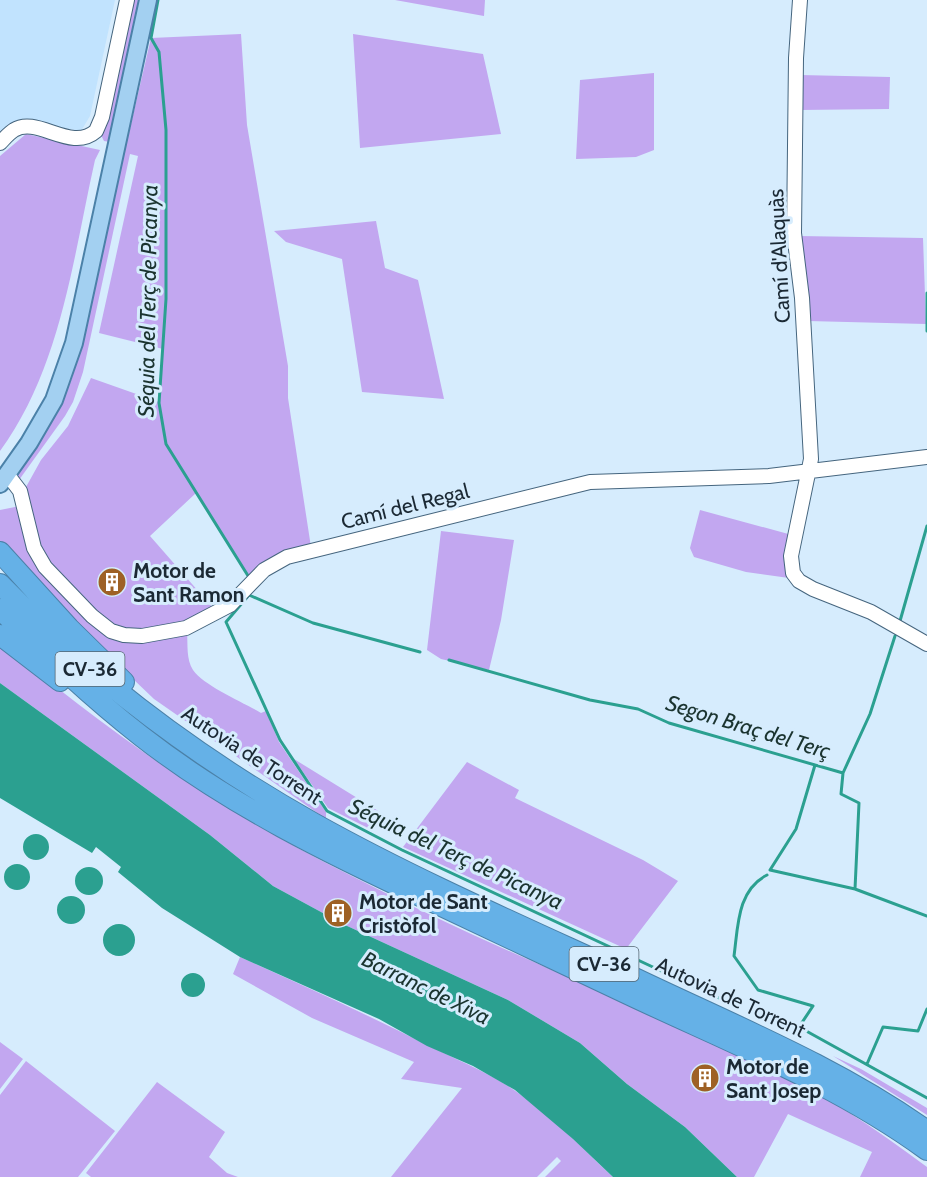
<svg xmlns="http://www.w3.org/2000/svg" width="927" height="1177" viewBox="0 0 927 1177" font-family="Cabin,sans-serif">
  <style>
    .built { fill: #c1e3fe }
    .green { fill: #c2a7f0 }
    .water { fill: #2ba090 }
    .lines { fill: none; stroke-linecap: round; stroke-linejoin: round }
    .stream { stroke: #2ba090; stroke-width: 3 }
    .minor-casing { stroke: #45657e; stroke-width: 16 }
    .major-casing { stroke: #4b81a8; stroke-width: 20 }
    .highway-casing { stroke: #4b81a8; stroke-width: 22 }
    .minor { stroke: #fff; stroke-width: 14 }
    .major { stroke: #a3d0f1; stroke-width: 16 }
    .highway { stroke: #65b1e7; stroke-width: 20 }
    .labels { text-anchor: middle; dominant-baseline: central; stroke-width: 6; stroke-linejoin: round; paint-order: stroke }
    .shield { fill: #d6ecfd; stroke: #536470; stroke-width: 1.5 }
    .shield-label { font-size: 20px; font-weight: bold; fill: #1b2934 }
    .street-label { font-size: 21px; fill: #1b2934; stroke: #d6ecfd }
    .poi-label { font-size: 21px; font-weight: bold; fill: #1b2934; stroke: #d6ecfd; text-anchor: start }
    .water-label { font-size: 22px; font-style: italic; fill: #1b3430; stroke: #d6ecfd }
  </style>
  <rect width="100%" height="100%" fill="#d6ecfd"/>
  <path class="built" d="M 0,0 L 115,0 L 90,116 L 81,131 L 19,120 L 0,132 Z"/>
  <path class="green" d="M 133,0 L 139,0 L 137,16 L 110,142 L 104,141 L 101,135 L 109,116 Z
    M 395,0 L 485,0 L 484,16 Z
    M 241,34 L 247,125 L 288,366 L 288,398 L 311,547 L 250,580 L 196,493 L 150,536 L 213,608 L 181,625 L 147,631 L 117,630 L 72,592 L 38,548 L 26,487 L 41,460 L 68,426 L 91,378 L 159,402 L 163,349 L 99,333 L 138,156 L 130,154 L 83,372 L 73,402 L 65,416 L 19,480 L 14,476 L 58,412 L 72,378 L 151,38 Z
    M 353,34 L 483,54 L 501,134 L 360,148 Z
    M 654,73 L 654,150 L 636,157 L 576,159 L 580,80 Z
    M 800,75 L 890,77 L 889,109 L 800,110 Z
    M 26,134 L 100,150 L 95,160 C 73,258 61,368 0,451 L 0,156 Z
    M 376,221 L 385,268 L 418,280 L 444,399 L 362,392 L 342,259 L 286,242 L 274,231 Z
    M 799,236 L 923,238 L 926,324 L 808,321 Z
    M 20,506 L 29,552 L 108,635 L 187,632 C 188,645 186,659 193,670 C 204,686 243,702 261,713 L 266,711 L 279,742 L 326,812 L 326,819 L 154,699 L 43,593 L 0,546 L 0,510 Z
    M 700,510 L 792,535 L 789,578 L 746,572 L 694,557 L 690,548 Z
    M 441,531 L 514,540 L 501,620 L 489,670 L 441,659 L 427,650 Z
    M 0,642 C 67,697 138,751 212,798 C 283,843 359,880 435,917 C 571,982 717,1034 848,1112 C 875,1129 901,1148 927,1167 L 927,1177 L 860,1177 L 872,1152 L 788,1114 L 754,1177 L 737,1177 L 685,1127 L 627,1084 L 580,1043 L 508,1000 L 345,925 L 273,886 L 210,835 L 0,683 Z
    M 294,759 L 380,812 L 368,828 L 328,808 Z
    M 467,762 L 519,790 L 515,798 L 643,860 L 678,881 L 626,949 L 403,847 Z
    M 240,957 C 302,985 364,1013 425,1044 C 455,1059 486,1071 514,1090 C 550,1114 581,1147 613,1177 L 545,1177 L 561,1161 L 557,1157 L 537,1177 L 391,1177 L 462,1088 L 401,1079 L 414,1062 L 312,1018 L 233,974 Z
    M 0,1042 L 23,1059 L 0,1089 Z
    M 833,1056 L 861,1069 L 927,1108 L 927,1115 Z
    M 26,1061 L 115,1131 L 78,1177 L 0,1177 L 0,1095 Z
    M 157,1082 L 225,1132 L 209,1157 L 227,1173 L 238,1177 L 91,1177 L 86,1173 Z"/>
  <path class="water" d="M 0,683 L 210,835 L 273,886 L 345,925 L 508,1000 L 580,1043 L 627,1084 L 685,1127 L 737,1177 L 613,1177 L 573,1139 L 515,1090 L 473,1066 L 427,1046 L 379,1019 L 240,957 L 162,908 L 118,872 L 121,867 L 96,847 L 92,853 L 0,798 Z
    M23 847a13 13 0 1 1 26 0a13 13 0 1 1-26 0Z
    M4 877a13 13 0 1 1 26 0a13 13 0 1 1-26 0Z
    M75 881a14 14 0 1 1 28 0a14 14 0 1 1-28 0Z
    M57 910a14 14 0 1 1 28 0a14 14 0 1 1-28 0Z
    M103 940a16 16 0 1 1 32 0a16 16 0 1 1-32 0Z
    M181 985a12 12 0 1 1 24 0a12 12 0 1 1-24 0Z"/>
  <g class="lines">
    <path class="stream" d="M 158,0 L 151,38 L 159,52 L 166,130 L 166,299 L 159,403 L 166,444 L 250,579
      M 927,293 L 927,331
      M 900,621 L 927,526
      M 420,652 L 313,623 L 249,595 L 226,622 L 280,740 L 327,811 L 402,850 L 732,1004
      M 449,660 L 590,700 L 638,709 L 669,723 L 843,773 L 841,794 L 859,803 L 855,889 L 927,916
      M 843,773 L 870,714 L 895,636
      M 770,870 L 796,829 L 815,765
      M 770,870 L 855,889
      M 767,875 C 737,890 738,927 734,956 L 758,990 L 813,1006 L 799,1027 L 927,1098
      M 867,1064 L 883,1027 L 918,1031 L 927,1009"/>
    <g class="minor-casing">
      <path id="minor" d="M 800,0 L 796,58 L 794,233 L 802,298 L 811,459 L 791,556 L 793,573 L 799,581 L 813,589 L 871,612 L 927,644
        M 0,143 C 4,139 9,133 14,130 C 37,115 71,153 96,131 L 102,117 L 127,0
        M 7,474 L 20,491 L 34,548 L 45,567 L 92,616 L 111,631 L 124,635 L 142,636 L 186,628 L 230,605 L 264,570 L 287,557 L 590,482 L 769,476 L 927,457"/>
    </g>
    <g class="major-casing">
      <path id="major" d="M 0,484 L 29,443 L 54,400 L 74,343 L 148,0"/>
    </g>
    <g class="highway-casing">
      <path id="highway" d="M 0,552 L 69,628 L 124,682
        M 0,584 C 92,679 199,759 315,824 C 421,883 533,931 643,982 C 740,1028 840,1069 927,1131
        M 0,609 C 45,653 91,697 141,736 C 229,805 332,855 433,902 C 500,934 567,965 634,997 C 734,1044 838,1085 927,1150
        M 0,635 L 60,681"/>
    </g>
    <use href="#minor" class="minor"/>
    <use href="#major" class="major"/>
    <use href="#highway" class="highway"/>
  </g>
  <defs>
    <g id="building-disc" transform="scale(1.5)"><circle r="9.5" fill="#9e6125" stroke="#d6ecfd"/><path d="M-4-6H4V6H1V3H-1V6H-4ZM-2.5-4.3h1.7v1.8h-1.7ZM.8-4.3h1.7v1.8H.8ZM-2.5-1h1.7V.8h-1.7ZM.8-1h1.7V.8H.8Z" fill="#fff"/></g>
  </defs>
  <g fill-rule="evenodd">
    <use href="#building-disc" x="112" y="582"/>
    <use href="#building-disc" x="338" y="913"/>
    <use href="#building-disc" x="705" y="1078"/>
  </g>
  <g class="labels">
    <g class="shield">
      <rect x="55.5" y="652" width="69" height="34" rx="4.5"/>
      <rect x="569.5" y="947" width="69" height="34" rx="4.5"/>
    </g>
    <g class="shield-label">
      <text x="90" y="669">CV-36</text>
      <text x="604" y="964">CV-36</text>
    </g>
    <g class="street-label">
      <text transform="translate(779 256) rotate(-93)">Camí d'Alaquàs</text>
      <text transform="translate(405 506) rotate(-14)">Camí del Regal</text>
      <text transform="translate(252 755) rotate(33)">Autovia de Torrent</text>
      <text transform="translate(731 997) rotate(25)">Autovia de Torrent</text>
    </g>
    <g class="poi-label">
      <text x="133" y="570">Motor de<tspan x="133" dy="24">Sant Ramon</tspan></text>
      <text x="359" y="901">Motor de Sant<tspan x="359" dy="24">Cristòfol</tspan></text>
      <text x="726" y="1066">Motor de<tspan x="726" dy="24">Sant Josep</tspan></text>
    </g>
    <g class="water-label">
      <text transform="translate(148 301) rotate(-89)">Séquia del Terç de Picanya</text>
      <text transform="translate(748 727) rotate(17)">Segon Braç del Terç</text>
      <text transform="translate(456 854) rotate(25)">Séquia del Terç de Picanya</text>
      <text transform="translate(426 988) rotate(26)">Barranc de Xiva</text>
    </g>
  </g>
</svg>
